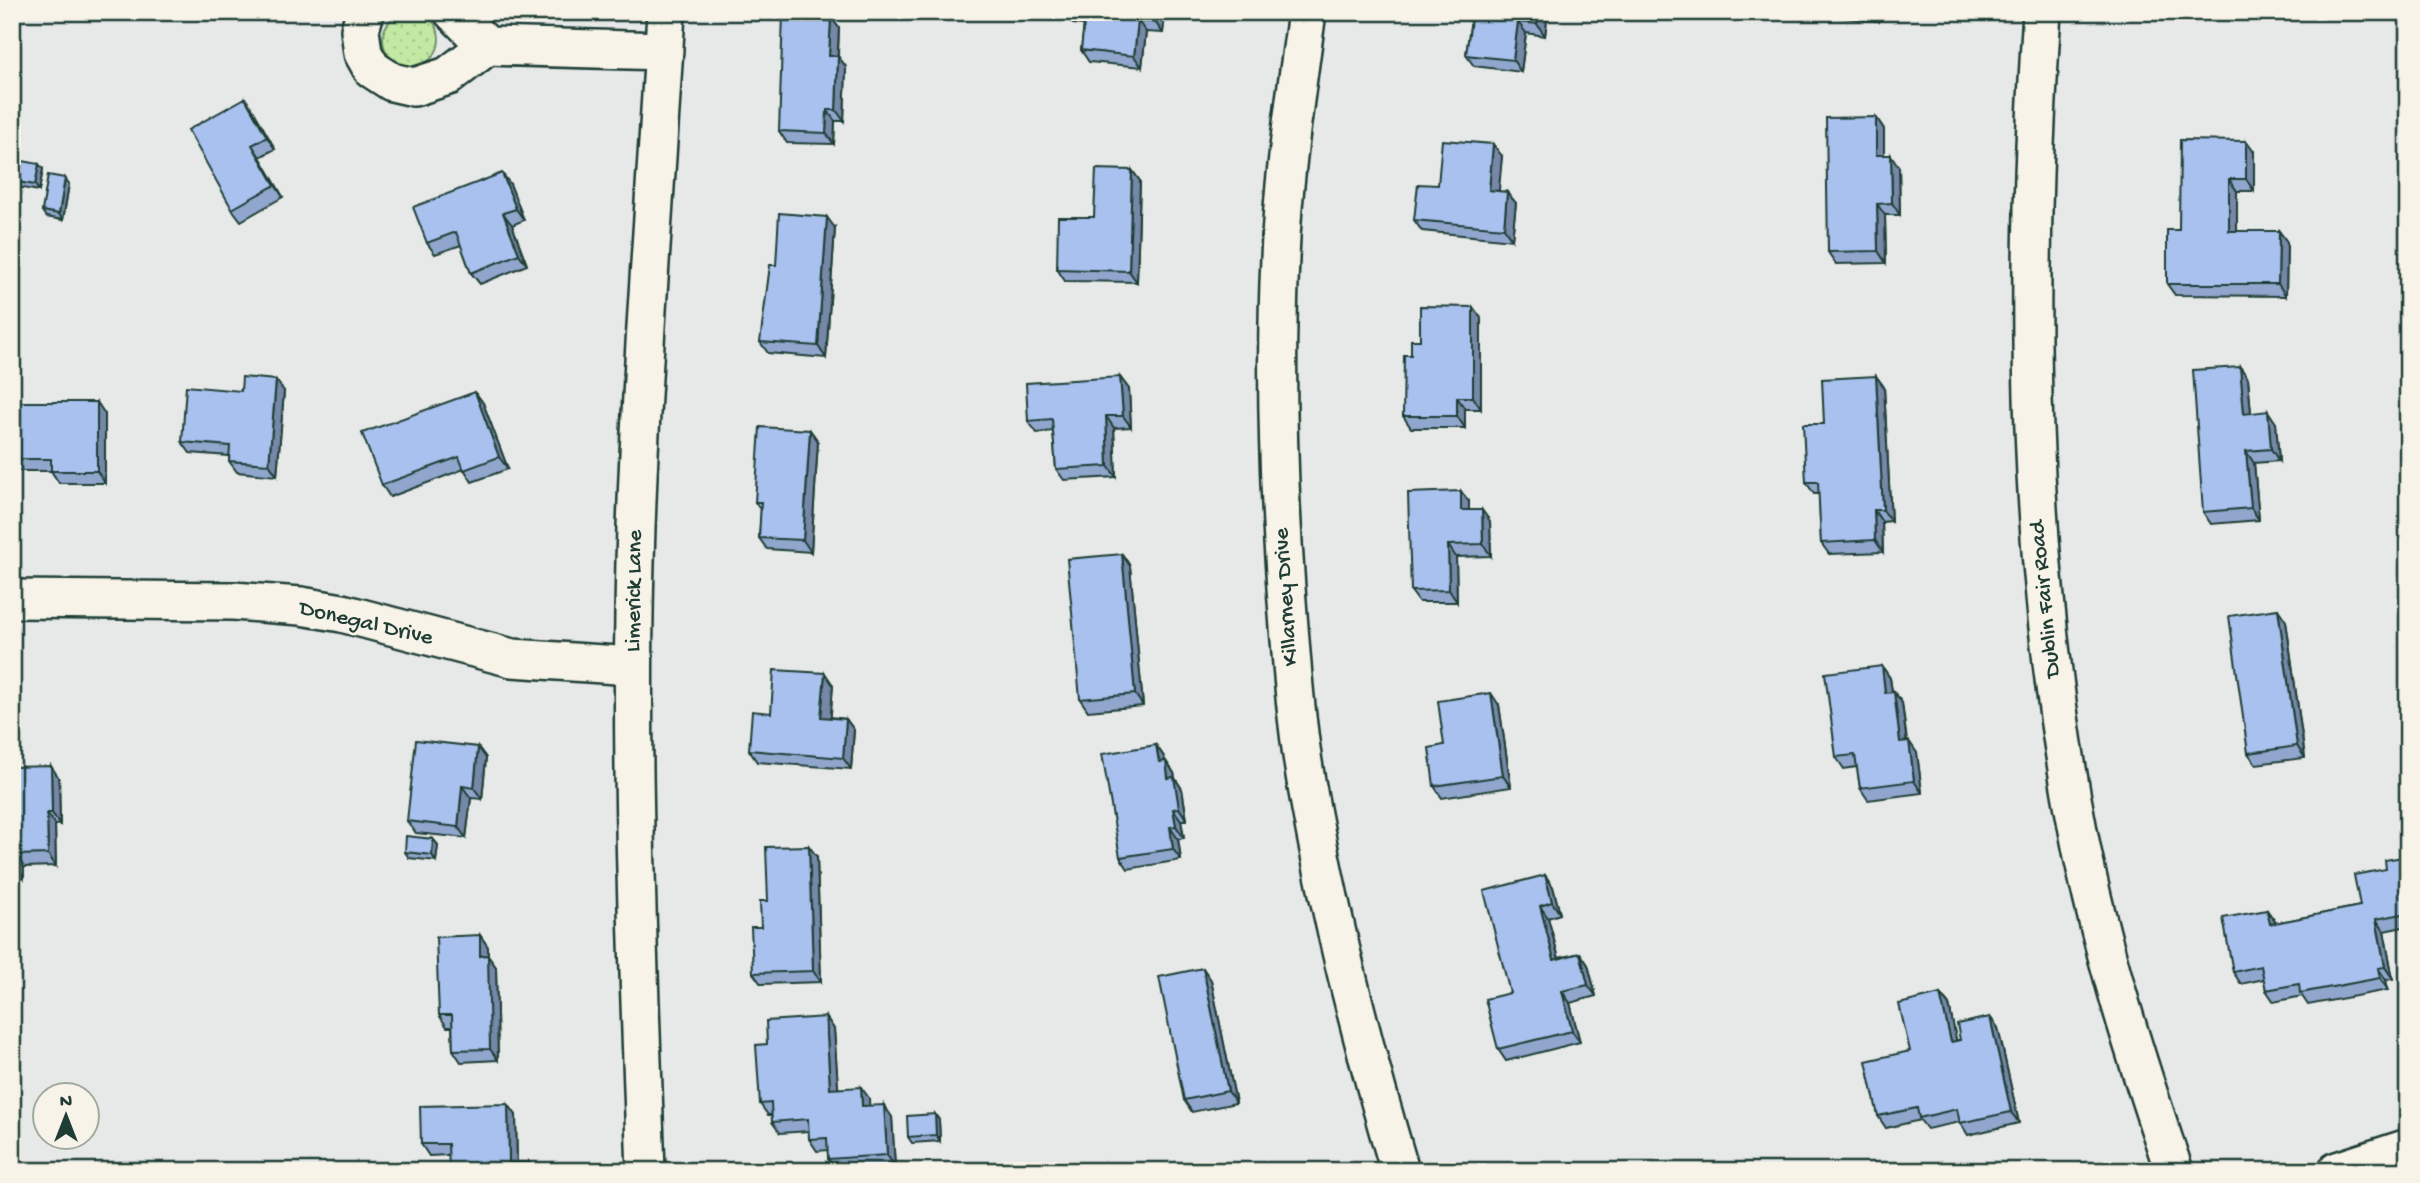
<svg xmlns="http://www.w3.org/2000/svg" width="2420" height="1183" viewBox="0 0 2420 1183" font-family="'Gochi Hand',sans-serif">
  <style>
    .grass { fill: url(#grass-dots); stroke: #70936c; stroke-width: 2 }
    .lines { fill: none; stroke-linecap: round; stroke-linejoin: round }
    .street-casing { stroke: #1f3d34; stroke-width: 42 }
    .street { stroke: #f7f3e8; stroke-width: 37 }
    .wall { fill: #90a6cd; stroke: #1f3d34; stroke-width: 2 }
    .shaded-wall { fill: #7687a7; stroke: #1f3d34; stroke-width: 2 }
    .building { fill: #a8c1ee; stroke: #1f3d34; stroke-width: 2 }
    .labels { text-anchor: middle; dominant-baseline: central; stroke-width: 5; stroke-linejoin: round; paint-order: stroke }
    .street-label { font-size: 23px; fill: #1f3d34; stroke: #f7f3e8 }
  </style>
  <defs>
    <pattern id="grass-dots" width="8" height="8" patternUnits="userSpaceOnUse" patternTransform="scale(1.75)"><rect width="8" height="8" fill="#c2e9a4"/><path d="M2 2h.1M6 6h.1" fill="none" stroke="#a6c98e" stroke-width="1.8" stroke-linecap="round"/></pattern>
  </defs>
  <rect width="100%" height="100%" fill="#e7e9e9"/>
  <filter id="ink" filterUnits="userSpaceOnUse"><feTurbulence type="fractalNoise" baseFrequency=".0143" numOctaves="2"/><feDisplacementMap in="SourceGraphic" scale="14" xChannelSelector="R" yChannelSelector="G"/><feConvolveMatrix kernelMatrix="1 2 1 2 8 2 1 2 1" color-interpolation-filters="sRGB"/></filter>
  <g filter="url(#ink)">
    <path class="grass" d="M383 39a28 28 0 1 1 56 0a28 28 0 1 1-56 0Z"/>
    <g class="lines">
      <g class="street-casing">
        <path id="street" d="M 365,12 L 360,30 L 363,53 L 372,69 L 392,82 L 414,87 L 448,76 L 487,46 L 664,51
          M 453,12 L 487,46
          M 1307,12 C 1296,94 1283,176 1280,258 C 1275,368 1278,478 1286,588 C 1291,652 1295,717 1306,781 C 1329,913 1362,1043 1400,1171
          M 2042,12 C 2024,288 2026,564 2079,836 C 2101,950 2137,1061 2174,1171
          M 12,599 L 233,601 L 301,606 L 342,613 L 512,658 L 633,666
          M 646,1171 C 638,948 628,724 637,501 C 643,338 657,175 666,12
          M 2337,1171 L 2408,1148"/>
      </g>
      <use href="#street" class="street"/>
    </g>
    <path class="wall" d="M 1165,12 L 1163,33 L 1146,32 L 1142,67 L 1089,62 L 1081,50 L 1084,25 L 1073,24 L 1065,13 Z
      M 1472,12 L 1548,12 L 1545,36 L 1526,33 L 1521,72 L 1474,66 L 1466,55 Z
      M 1818,12 L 1879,12 L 1879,21 L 1820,16 Z
      M 831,17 L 839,28 L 838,56 L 846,67 L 844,121 L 835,121 L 834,144 L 787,143 L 779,131 Z
      M 245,98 L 253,110 L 275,149 L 260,157 L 283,197 L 241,221 L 232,209 Z
      M 1876,117 L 1884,129 L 1884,155 L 1899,167 L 1900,215 L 1885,215 L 1886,263 L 1836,264 L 1828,252 Z
      M 2254,152 L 2254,191 L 2237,191 L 2237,231 L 2279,231 L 2287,242 L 2286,296 L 2175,295 L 2167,284 L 2179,230 Z
      M 1502,156 L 1498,191 L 1516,203 L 1512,240 L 1422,231 L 1414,220 L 1438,185 Z
      M 43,169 L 39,191 L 12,186 L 12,181 Z
      M 1132,170 L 1140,181 L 1137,282 L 1065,281 L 1057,269 L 1094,217 Z
      M 65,178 L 69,184 L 63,220 L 46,217 L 42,211 Z
      M 510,184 L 524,220 L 512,225 L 527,265 L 480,284 L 471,273 L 461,245 L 435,254 L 427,243 Z
      M 835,228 L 826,358 L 768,353 L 760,342 Z
      M 1481,318 L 1481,409 L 1465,409 L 1465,428 L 1411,428 L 1403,416 L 1411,355 Z
      M 2240,367 L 2248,378 L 2251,413 L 2276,423 L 2279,461 L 2254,463 L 2259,520 L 2211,524 L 2203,512 Z
      M 1876,376 L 1884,387 L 1891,521 L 1882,522 L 1883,552 L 1829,554 L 1821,543 L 1819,494 L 1814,494 L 1806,482 L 1824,424 Z
      M 1120,377 L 1129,389 L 1131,427 L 1114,428 L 1116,477 L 1064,480 L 1056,469 L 1053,431 L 1037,433 L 1028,421 Z
      M 241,391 L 284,391 L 277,476 L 237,472 L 229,461 L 229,456 L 190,453 L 182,442 Z
      M 475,392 L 483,403 L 508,469 L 472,482 L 464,469 L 390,497 L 382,485 Z
      M 12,402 L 105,414 L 105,483 L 59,483 L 51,471 L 12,471 Z
      M 810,430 L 818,441 L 811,552 L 767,549 L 759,538 L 761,511 L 755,502 Z
      M 1469,502 L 1469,510 L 1490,521 L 1491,556 L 1456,557 L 1457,602 L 1419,602 L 1411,591 Z
      M 1122,554 L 1130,566 L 1143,706 L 1088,711 L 1080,699 Z
      M 2286,621 L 2305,758 L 2256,764 L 2248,753 Z
      M 1882,666 L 1890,678 L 1892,692 L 1894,692 L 1902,703 L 1907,741 L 1917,753 L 1922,793 L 1868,800 L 1860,788 L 1857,767 L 1844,769 L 1836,757 Z
      M 833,685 L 830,717 L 846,719 L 854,730 L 851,769 L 757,762 L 749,750 L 771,713 Z
      M 1499,705 L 1511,787 L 1442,798 L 1434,786 Z
      M 1156,745 L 1164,757 L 1165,761 L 1174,773 L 1175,778 L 1182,789 L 1187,820 L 1181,820 L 1184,838 L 1178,839 L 1181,860 L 1128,869 L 1120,857 Z
      M 478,747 L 486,758 L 482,799 L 471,798 L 466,838 L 416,833 L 407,821 Z
      M 12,767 L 59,778 L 60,824 L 55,825 L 56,866 L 24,867 L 24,878 L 12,878 Z
      M 433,839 L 438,845 L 436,861 L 409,858 L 405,852 Z
      M 2408,856 L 2408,926 L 2384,931 L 2393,979 L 2386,980 L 2388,990 L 2308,1005 L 2302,996 L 2274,1002 L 2266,990 L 2264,979 L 2241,984 L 2233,972 L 2267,910 L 2275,923 L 2360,906 L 2386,869 Z
      M 817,857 L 821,982 L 761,984 L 753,973 L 768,901 Z
      M 1545,875 L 1553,887 L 1560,914 L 1548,918 L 1559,958 L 1580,953 L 1588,965 L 1596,996 L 1570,1003 L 1580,1042 L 1506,1061 L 1498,1049 L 1510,993 Z
      M 480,935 L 488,947 L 488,956 L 496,967 L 498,1060 L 461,1062 L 453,1050 L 452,1027 L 447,1027 L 439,1015 Z
      M 1211,980 L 1236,1103 L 1192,1112 L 1184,1100 Z
      M 1940,994 L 1949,1005 L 1956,1040 L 1960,1040 L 1990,1017 L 1998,1028 L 2019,1123 L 1968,1135 L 1960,1122 L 1927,1129 L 1920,1120 L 1886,1128 L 1878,1116 L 1910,1051 Z
      M 826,1017 L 834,1029 L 838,1088 L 869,1098 L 869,1106 L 892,1117 L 895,1167 L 836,1170 L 828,1159 L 828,1150 L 817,1151 L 809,1139 L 809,1131 L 780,1133 L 772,1122 L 772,1115 L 768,1115 L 760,1104 L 767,1044 Z
      M 508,1104 L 516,1115 L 517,1163 L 449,1155 L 429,1156 L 421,1144 Z
      M 935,1114 L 939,1120 L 940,1141 L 912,1143 L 908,1137 Z"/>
    <path class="shaded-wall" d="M 1156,12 L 1165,12 L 1163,33 L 1155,22 Z
      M 1538,12 L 1548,12 L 1545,36 L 1537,24 Z
      M 1872,12 L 1879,12 L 1879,21 Z
      M 831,17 L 839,28 L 837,67 L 829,56 Z
      M 1138,21 L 1146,32 L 1142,67 L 1134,56 Z
      M 1518,22 L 1526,33 L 1521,72 L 1513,60 Z
      M 838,56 L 846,67 L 844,121 L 836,110 Z
      M 245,98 L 253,110 L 275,149 L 267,137 Z
      M 827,110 L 835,121 L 834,144 L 826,133 Z
      M 1876,117 L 1884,129 L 1884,167 L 1876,155 Z
      M 2246,141 L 2254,152 L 2254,191 L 2246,179 Z
      M 1493,144 L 1502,156 L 1498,201 L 1489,190 Z
      M 252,145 L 260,157 L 283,197 L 275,185 Z
      M 1891,155 L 1899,167 L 1900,215 L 1892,203 Z
      M 39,164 L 43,169 L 39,191 L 35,185 Z
      M 1132,170 L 1140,181 L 1137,282 L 1129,271 Z
      M 502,173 L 510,184 L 524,220 L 516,209 Z
      M 65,178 L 69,184 L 63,220 L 59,214 Z
      M 2229,179 L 2237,191 L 2237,242 L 2229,231 Z
      M 1507,192 L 1516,203 L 1512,240 L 1504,228 Z
      M 1877,204 L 1885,215 L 1886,263 L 1878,251 Z
      M 503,213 L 512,225 L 527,265 L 519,254 Z
      M 827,217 L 835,228 L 826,358 L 818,346 Z
      M 2279,231 L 2287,242 L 2286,296 L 2278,284 Z
      M 1473,307 L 1481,318 L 1481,409 L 1473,397 Z
      M 2240,367 L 2248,378 L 2252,425 L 2244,414 Z
      M 1876,376 L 1884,387 L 1891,521 L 1883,510 Z
      M 1120,377 L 1129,389 L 1131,427 L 1123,416 Z
      M 276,380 L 284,391 L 277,476 L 269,464 Z
      M 475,392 L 483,403 L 508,469 L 499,457 Z
      M 1457,397 L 1465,409 L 1465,428 L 1457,416 Z
      M 97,402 L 105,414 L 105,483 L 97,471 Z
      M 2268,411 L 2276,423 L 2279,461 L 2271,449 Z
      M 1106,416 L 1114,428 L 1116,477 L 1108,466 Z
      M 810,430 L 818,441 L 811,552 L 803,540 Z
      M 2246,451 L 2254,463 L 2259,520 L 2251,508 Z
      M 1461,491 L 1469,502 L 1469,522 L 1461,510 Z
      M 1482,510 L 1490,521 L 1491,556 L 1483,544 Z
      M 1874,510 L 1882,522 L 1883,552 L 1875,540 Z
      M 1448,545 L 1456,557 L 1457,602 L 1449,590 Z
      M 1122,554 L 1130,566 L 1143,706 L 1135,694 Z
      M 2278,609 L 2286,621 L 2305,758 L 2297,746 Z
      M 1882,666 L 1890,678 L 1894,704 L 1885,693 Z
      M 825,673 L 833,685 L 830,728 L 821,717 Z
      M 1894,692 L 1902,703 L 1908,754 L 1900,742 Z
      M 1491,693 L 1499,705 L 1511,787 L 1503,776 Z
      M 846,719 L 854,730 L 851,769 L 843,758 Z
      M 1909,741 L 1917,753 L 1922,793 L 1914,781 Z
      M 1156,745 L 1164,757 L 1167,774 L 1159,762 Z
      M 478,747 L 486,758 L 482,799 L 474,788 Z
      M 1166,761 L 1174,773 L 1175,778 L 1182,789 L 1187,820 L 1179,808 L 1168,778 Z
      M 51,766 L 59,778 L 60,824 L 52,813 Z
      M 462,786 L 471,798 L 466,838 L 458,827 Z
      M 1173,809 L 1181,820 L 1184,838 L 1176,826 Z
      M 47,813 L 55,825 L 56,866 L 48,854 Z
      M 1170,827 L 1178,839 L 1181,860 L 1173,849 Z
      M 433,839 L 438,845 L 436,861 L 432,855 Z
      M 809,846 L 817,857 L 821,982 L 813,971 Z
      M 16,855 L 24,867 L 24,878 L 16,866 Z
      M 1545,875 L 1553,887 L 1560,914 L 1552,902 Z
      M 1540,906 L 1548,918 L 1562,971 L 1554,960 Z
      M 2267,910 L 2275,921 L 2278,935 L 2270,924 Z
      M 2376,919 L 2384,931 L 2393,979 L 2385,967 Z
      M 480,935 L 488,947 L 488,956 L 496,967 L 498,1060 L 490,1049 L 480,956 Z
      M 1580,953 L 1588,965 L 1596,996 L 1588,985 Z
      M 1203,968 L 1211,980 L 1236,1103 L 1228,1091 Z
      M 2378,968 L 2386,980 L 2388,990 L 2380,978 Z
      M 1562,991 L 1570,1003 L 1580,1042 L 1572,1031 Z
      M 1940,994 L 1949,1005 L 1959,1053 L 1951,1042 Z
      M 826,1017 L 834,1029 L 839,1100 L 830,1089 Z
      M 1990,1017 L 1998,1028 L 2019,1123 L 2011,1112 Z
      M 861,1087 L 869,1098 L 870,1118 L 862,1106 Z
      M 508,1104 L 516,1115 L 517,1171 L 509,1163 Z
      M 884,1105 L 892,1117 L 895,1167 L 887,1155 Z
      M 935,1114 L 939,1120 L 940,1141 L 936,1135 Z
      M 529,1162 L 535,1171 L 529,1171 Z"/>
    <path class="building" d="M 1156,12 L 1155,22 L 1138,21 L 1134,56 L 1081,50 L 1085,14 L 1065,13 Z
      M 1472,12 L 1538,12 L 1537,24 L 1518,22 L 1513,60 L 1466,55 Z
      M 783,14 L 831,17 L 829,56 L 838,56 L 836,110 L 827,110 L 826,133 L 779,131 Z
      M 245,98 L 267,137 L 252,145 L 275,185 L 232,209 L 188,130 Z
      M 1876,117 L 1876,155 L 1891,155 L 1892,203 L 1877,204 L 1878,251 L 1828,252 L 1826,118 Z
      M 1442,140 L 1493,144 L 1489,190 L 1507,192 L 1504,228 L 1414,220 L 1418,184 L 1438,185 Z
      M 2180,140 L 2246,141 L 2246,179 L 2229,179 L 2229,231 L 2279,231 L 2278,284 L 2167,284 L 2167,230 L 2179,230 Z
      M 12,159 L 39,164 L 35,185 L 12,181 Z
      M 1096,169 L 1132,170 L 1129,271 L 1057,269 L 1058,217 L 1094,217 Z
      M 502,173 L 516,209 L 503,213 L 519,254 L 471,273 L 456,232 L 427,243 L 413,207 Z
      M 48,175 L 65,178 L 59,214 L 42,211 Z
      M 779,213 L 827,217 L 818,346 L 760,342 L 770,265 L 776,265 Z
      M 1420,306 L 1473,307 L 1473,397 L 1457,397 L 1457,416 L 1403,416 L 1404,355 L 1411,355 L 1411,340 L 1420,340 Z
      M 2240,367 L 2244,414 L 2268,411 L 2271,449 L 2246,451 L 2251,508 L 2203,512 L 2193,370 Z
      M 1876,376 L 1883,510 L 1874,510 L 1875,540 L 1821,543 L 1818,482 L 1806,482 L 1803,424 L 1824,424 L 1822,379 Z
      M 242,377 L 276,380 L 269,464 L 229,461 L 230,446 L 182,442 L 186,386 L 241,391 Z
      M 1120,377 L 1123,416 L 1106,416 L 1108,466 L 1056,469 L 1052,419 L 1028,421 L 1026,383 Z
      M 475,392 L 499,457 L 464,470 L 459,457 L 382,485 L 362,433 Z
      M 12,402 L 97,402 L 97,471 L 51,471 L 51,459 L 12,459 Z
      M 760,427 L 810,430 L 803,540 L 759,538 L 761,502 L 755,502 Z
      M 1461,491 L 1461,510 L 1482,510 L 1483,544 L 1448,545 L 1449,590 L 1411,591 L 1408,493 Z
      M 1122,554 L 1135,694 L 1080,699 L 1067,559 Z
      M 2278,609 L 2297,746 L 2248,753 L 2229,616 Z
      M 1882,666 L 1885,693 L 1894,692 L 1900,742 L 1909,741 L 1914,781 L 1860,788 L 1855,755 L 1836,757 L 1825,673 Z
      M 774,670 L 825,673 L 821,717 L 846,719 L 843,758 L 749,750 L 752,711 L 771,713 Z
      M 1491,693 L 1503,776 L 1434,786 L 1429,748 L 1444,745 L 1438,701 Z
      M 416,740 L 478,747 L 474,788 L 462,786 L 458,827 L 407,821 Z
      M 1156,745 L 1159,762 L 1166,761 L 1168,778 L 1174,777 L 1179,808 L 1173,809 L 1176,826 L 1170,827 L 1173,849 L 1120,857 L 1102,754 Z
      M 51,766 L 52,813 L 47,813 L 48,854 L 16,855 L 16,866 L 12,866 L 12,767 Z
      M 406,836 L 433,839 L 432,855 L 405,852 Z
      M 809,846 L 813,971 L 753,973 L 751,927 L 761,927 L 760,901 L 768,901 L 766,847 Z
      M 2408,856 L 2408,913 L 2376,919 L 2385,967 L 2378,968 L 2380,978 L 2300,993 L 2299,984 L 2266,990 L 2261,966 L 2233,972 L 2223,918 L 2267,910 L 2270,924 L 2360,906 L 2354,875 L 2386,869 L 2385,860 Z
      M 1545,875 L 1552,902 L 1540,906 L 1554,960 L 1580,953 L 1588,985 L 1562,991 L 1572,1031 L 1498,1049 L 1485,999 L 1510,993 L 1484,891 Z
      M 480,935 L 480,956 L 488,955 L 490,1049 L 453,1050 L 452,1015 L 439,1015 L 436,937 Z
      M 1203,968 L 1228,1091 L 1184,1100 L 1159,977 Z
      M 1940,994 L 1951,1042 L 1960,1040 L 1957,1024 L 1990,1017 L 2011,1112 L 1960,1123 L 1957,1109 L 1919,1118 L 1917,1108 L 1878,1116 L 1866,1061 L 1910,1051 L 1899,1004 Z
      M 826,1017 L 830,1089 L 861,1087 L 862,1106 L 884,1105 L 887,1155 L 828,1159 L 827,1138 L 809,1139 L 808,1119 L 772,1122 L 771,1103 L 760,1104 L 756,1045 L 767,1044 L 766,1021 Z
      M 508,1104 L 509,1163 L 529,1162 L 529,1171 L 449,1171 L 448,1144 L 421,1144 L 420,1106 Z
      M 935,1114 L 936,1135 L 908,1137 L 907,1116 Z"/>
  </g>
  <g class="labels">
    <g class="street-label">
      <text transform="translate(635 591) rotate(-89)">Limerick Lane</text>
      <text transform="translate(1287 597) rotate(-94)">Killarney Drive</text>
      <text transform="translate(2046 599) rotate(-96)">Dublin Fair Road</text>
      <text transform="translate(366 624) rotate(13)">Donegal Drive</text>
    </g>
  </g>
  <rect width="2420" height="1183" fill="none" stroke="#f7f3e8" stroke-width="42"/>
  <rect x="21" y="21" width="2378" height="1141" fill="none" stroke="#1f3d34" stroke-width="2.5" filter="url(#ink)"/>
  <g transform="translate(66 1116)"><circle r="33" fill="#f7f3e8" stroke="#a1aaa0" stroke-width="2"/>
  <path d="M0-5L12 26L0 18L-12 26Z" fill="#1f3d34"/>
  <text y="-10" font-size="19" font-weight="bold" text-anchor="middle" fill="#1f3d34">N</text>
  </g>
</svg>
